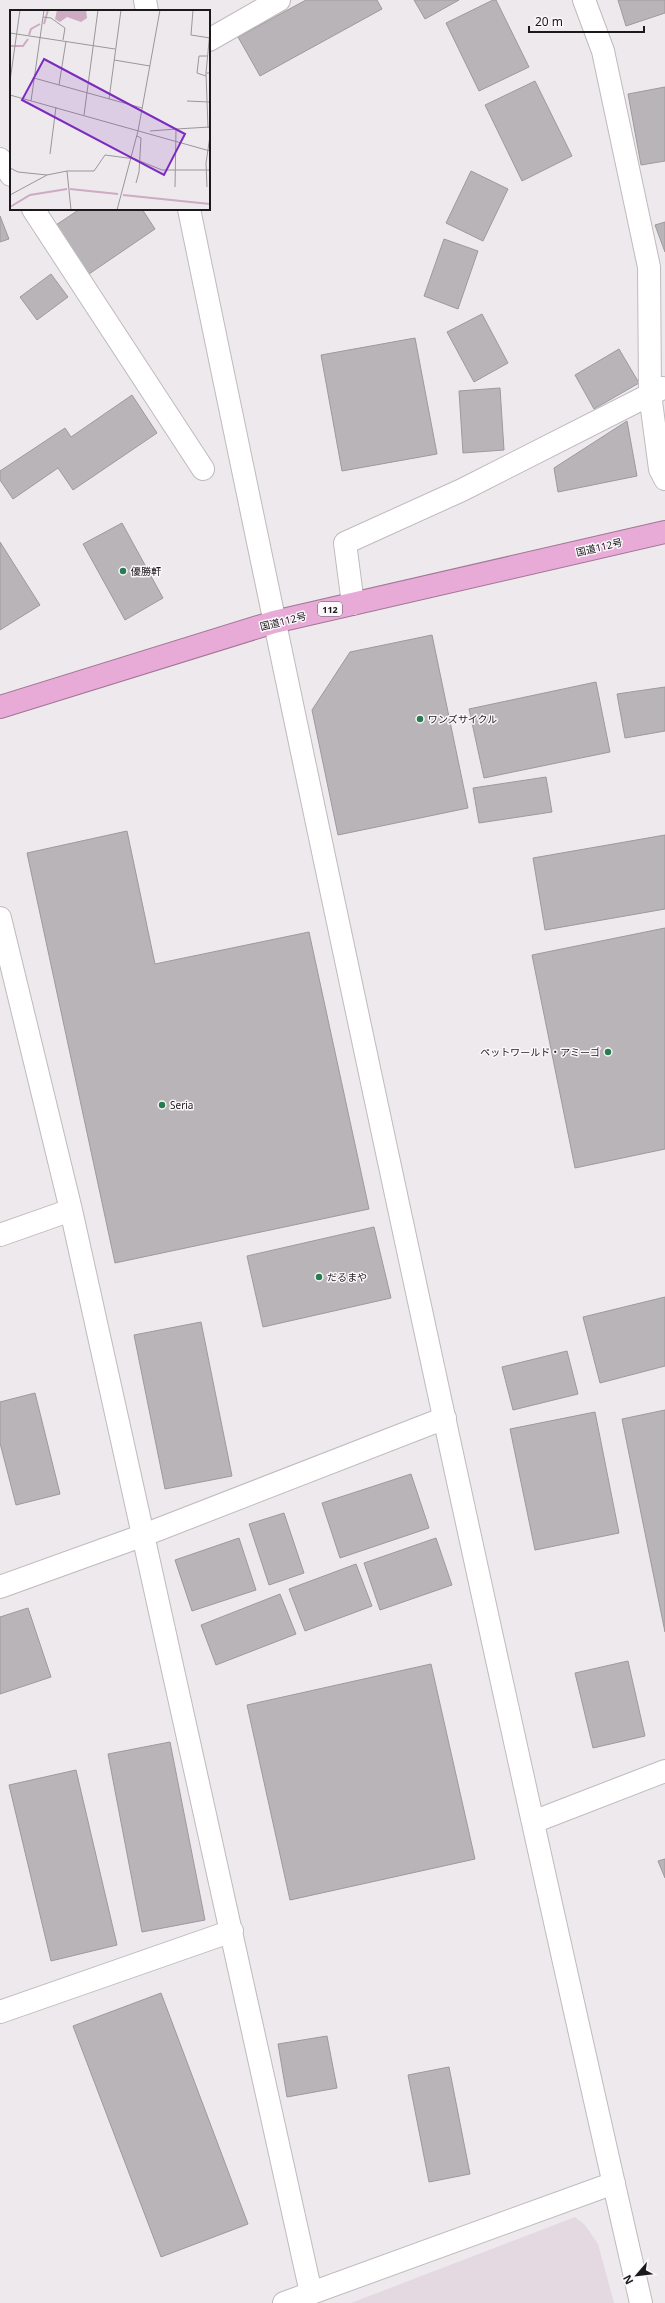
<svg xmlns="http://www.w3.org/2000/svg" width="665" height="2303" viewBox="0 0 665 2303" font-family="'Noto Sans','Noto Sans JP',sans-serif">
  <style>
    .built { fill: #e4d9e1 }
    .building { fill: #b9b4b8; stroke: #9e999d }
    .lines { fill: none; stroke-linecap: round; stroke-linejoin: round }
    .minor-casing { stroke: #bfbabd; stroke-width: 24 }
    .highway-casing { stroke: #a07795; stroke-width: 24 }
    .minor { stroke: #fff; stroke-width: 22 }
    .highway { stroke: #e8aad7; stroke-width: 22 }
    .poi-dot { fill: #277d50; stroke: #fbf7fa; stroke-width: 1.5 }
    .labels { text-anchor: middle; dominant-baseline: central; stroke-width: 3; stroke-linejoin: round; paint-order: stroke }
    .shield { fill: #fbf7fa; stroke: #5e5c5e; stroke-width: 1 }
    .shield-label { font-size: 9px; font-weight: bold; fill: #1b191b }
    .street-label { font-size: 10px; fill: #1b191b; stroke: #fbf7fa }
    .poi-label { font-size: 10px; fill: #1b191b; stroke: #fbf7fa; text-anchor: start }
    .inset-river { fill: none; stroke: #ccabc3; stroke-width: 2 }
    .inset-road { fill: none; stroke: #9a9699; stroke-width: 1 }
    .view { fill: #7b2cbf; fill-opacity: 0.15; stroke: #7b2cbf; stroke-width: 2 }
    .inset-edge { fill: none; stroke: #1b191b; stroke-width: 2 }
  </style>
  <rect width="100%" height="100%" fill="#eee9ed"/>
  <path class="built" d="M 575,2217 L 585,2225 L 598,2244 L 614,2303 L 351,2303 Z"/>
  <path class="building" d="M 306,0 L 377,0 L 382,9 L 260,76 L 238,37 Z
    M 414,0 L 459,0 L 425,19 Z
    M 493,0 L 496,0 L 529,67 L 479,91 L 446,23 Z
    M 618,0 L 665,0 L 665,13 L 626,26 Z
    M 535,81 L 572,156 L 522,181 L 485,105 Z
    M 665,87 L 665,161 L 641,165 L 628,94 Z
    M 471,171 L 508,189 L 483,241 L 446,223 Z
    M 80,209 L 142,209 L 155,229 L 89,274 L 56,225 Z
    M 0,216 L 9,239 L 0,242 Z
    M 665,222 L 665,252 L 655,225 Z
    M 444,239 L 478,251 L 458,309 L 424,296 Z
    M 51,274 L 68,297 L 37,320 L 20,297 Z
    M 482,314 L 508,363 L 474,382 L 447,332 Z
    M 415,338 L 437,454 L 342,471 L 321,355 Z
    M 619,349 L 639,383 L 594,409 L 575,375 Z
    M 500,388 L 504,450 L 463,453 L 459,391 Z
    M 132,395 L 157,433 L 73,490 L 58,468 L 13,499 L 0,480 L 0,471 L 65,428 L 71,437 Z
    M 627,421 L 637,476 L 558,492 L 554,468 Z
    M 122,523 L 163,598 L 125,620 L 83,544 Z
    M 0,542 L 40,605 L 0,630 Z
    M 432,635 L 468,808 L 338,835 L 312,710 L 350,652 Z
    M 596,682 L 610,752 L 484,778 L 469,709 Z
    M 665,687 L 665,731 L 625,738 L 617,694 Z
    M 546,777 L 552,812 L 479,823 L 473,788 Z
    M 127,831 L 155,964 L 309,932 L 369,1209 L 115,1263 L 27,853 Z
    M 665,835 L 665,909 L 545,930 L 533,858 Z
    M 665,928 L 665,1149 L 575,1168 L 532,955 Z
    M 374,1227 L 391,1298 L 263,1327 L 247,1256 Z
    M 665,1297 L 665,1366 L 600,1383 L 583,1317 Z
    M 201,1322 L 232,1476 L 165,1489 L 134,1335 Z
    M 567,1351 L 578,1394 L 513,1410 L 502,1367 Z
    M 35,1393 L 60,1494 L 16,1505 L 0,1443 L 0,1402 Z
    M 665,1410 L 665,1632 L 622,1419 Z
    M 595,1412 L 619,1533 L 535,1550 L 510,1429 Z
    M 411,1474 L 429,1528 L 340,1558 L 322,1503 Z
    M 284,1513 L 304,1573 L 269,1585 L 249,1524 Z
    M 239,1538 L 256,1590 L 192,1611 L 175,1560 Z
    M 436,1538 L 452,1585 L 380,1610 L 364,1563 Z
    M 356,1564 L 372,1606 L 305,1631 L 289,1589 Z
    M 280,1594 L 296,1634 L 216,1665 L 201,1625 Z
    M 28,1608 L 51,1677 L 0,1694 L 0,1617 Z
    M 628,1661 L 645,1736 L 593,1748 L 575,1673 Z
    M 431,1664 L 475,1859 L 290,1900 L 247,1705 Z
    M 170,1742 L 205,1920 L 142,1932 L 108,1754 Z
    M 76,1770 L 117,1945 L 51,1961 L 9,1785 Z
    M 665,1859 L 665,1878 L 658,1861 Z
    M 161,1993 L 248,2224 L 161,2257 L 73,2026 Z
    M 327,2036 L 337,2088 L 287,2097 L 278,2044 Z
    M 449,2067 L 470,2174 L 429,2182 L 408,2075 Z"/>
  <g class="lines">
    <g class="minor-casing">
      <path id="minor" d="M 145,0 L 147,11
        M 584,0 L 603,51 L 649,267 L 650,394 L 660,469 L 665,479
        M 209,40 L 279,0
        M 0,159 L 11,175
        M 33,209 L 203,469
        M 189,209 C 333,908 482,1607 641,2303
        M 353,604 L 345,543 L 462,490 L 663,388
        M 0,918 L 71,1210 L 311,2293
        M 0,1235 L 71,1210
        M 0,1587 L 144,1535 L 445,1418
        M 533,1822 L 665,1771
        M 0,2012 L 232,1931
        M 284,2303 L 614,2183"/>
    </g>
    <g class="highway-casing">
      <path id="highway" d="M 0,707 L 274,622 L 665,532"/>
    </g>
    <use href="#minor" class="minor"/>
    <use href="#highway" class="highway"/>
  </g>
  <g class="poi-dot">
    <circle cx="123" cy="571" r="4"/>
    <circle cx="420" cy="719" r="4"/>
    <circle cx="608" cy="1052" r="4"/>
    <circle cx="162" cy="1105" r="4"/>
    <circle cx="319" cy="1277" r="4"/>
  </g>
  <g class="labels">
    <rect class="shield" x="318" y="602" width="24" height="14" rx="3"/>
    <g class="shield-label">
      <text x="330" y="609">112</text>
    </g>
    <g class="street-label">
      <text transform="translate(599 547) rotate(-13)">国道112号</text>
      <text transform="translate(283 621) rotate(-14)">国道112号</text>
    </g>
    <g class="poi-label">
      <text x="131" y="571">優勝軒</text>
      <text x="428" y="719">ワンズサイクル</text>
      <text x="600" y="1052" text-anchor="end">ペットワールド・アミーゴ</text>
      <text x="170" y="1105">Seria</text>
      <text x="327" y="1277">だるまや</text>
    </g>
  </g>
  <g transform="translate(10 10)">
    <rect width="200" height="200" fill="#eee9ed"/>
    <path d="M 47,0 L 76,0 L 77,8 L 71,12 L 57,7 L 50,12 L 45,9 Z" fill="#ccabc3"/>
    <path class="inset-river" d="M 34,14 L 38,0M 19,25 L 21,19 L 30,14M 0,36 L 13,36 L 18,29M 60,179 L 108,184M 113,185 L 200,194M 0,197 L 20,185 L 57,179"/>
    <path class="inset-road" d="M 183,0 L 181,25 L 200,28M 33,7 L 41,8 L 55,18 L 53,30M 200,21 L 196,63 L 200,63M 0,23 L 105,39M 104,50 L 140,56M 196,63 L 198,118M 196,66 L 187,63 L 189,46 L 198,46M 24,68 L 132,98M 0,71 L 10,0M 49,75 L 56,31M 0,85 L 200,141M 99,89 L 111,0M 21,91 L 34,0M 177,91 L 199,92M 74,105 L 88,0M 140,121 L 166,119M 40,144 L 46,97M 0,158 L 8,162 L 37,165M 126,173 L 129,162 L 131,128 L 127,126M 165,177 L 166,119 L 200,117M 197,177 L 196,153 L 200,126M 0,185 L 37,165 L 57,161M 61,200 L 57,161 L 84,161 L 95,145 L 125,149 L 152,160 L 200,160M 107,200 L 128,121 L 150,0"/>
    <path class="view" d="M 34,49 L 175,124 L 154,165 L 12,90 Z"/>
    <rect width="200" height="200" class="inset-edge"/>
  </g>
  <g transform="translate(637 2275) rotate(242)" stroke="#fbf7fa" stroke-width="3" paint-order="stroke">
  <path d="M0-3L7 15L0 10L-7 15Z" fill="#1b191b"/>
  <text y="-6" font-size="11" font-weight="bold" text-anchor="middle" fill="#1b191b">N</text>
  </g>
  <path d="M529 26v6h115v-6" fill="none" stroke="#1b191b" stroke-width="2"/>
  <text x="535" y="26" font-size="12" fill="#1b191b" stroke="#fbf7fa" stroke-width="3" paint-order="stroke">20 m</text>
</svg>
